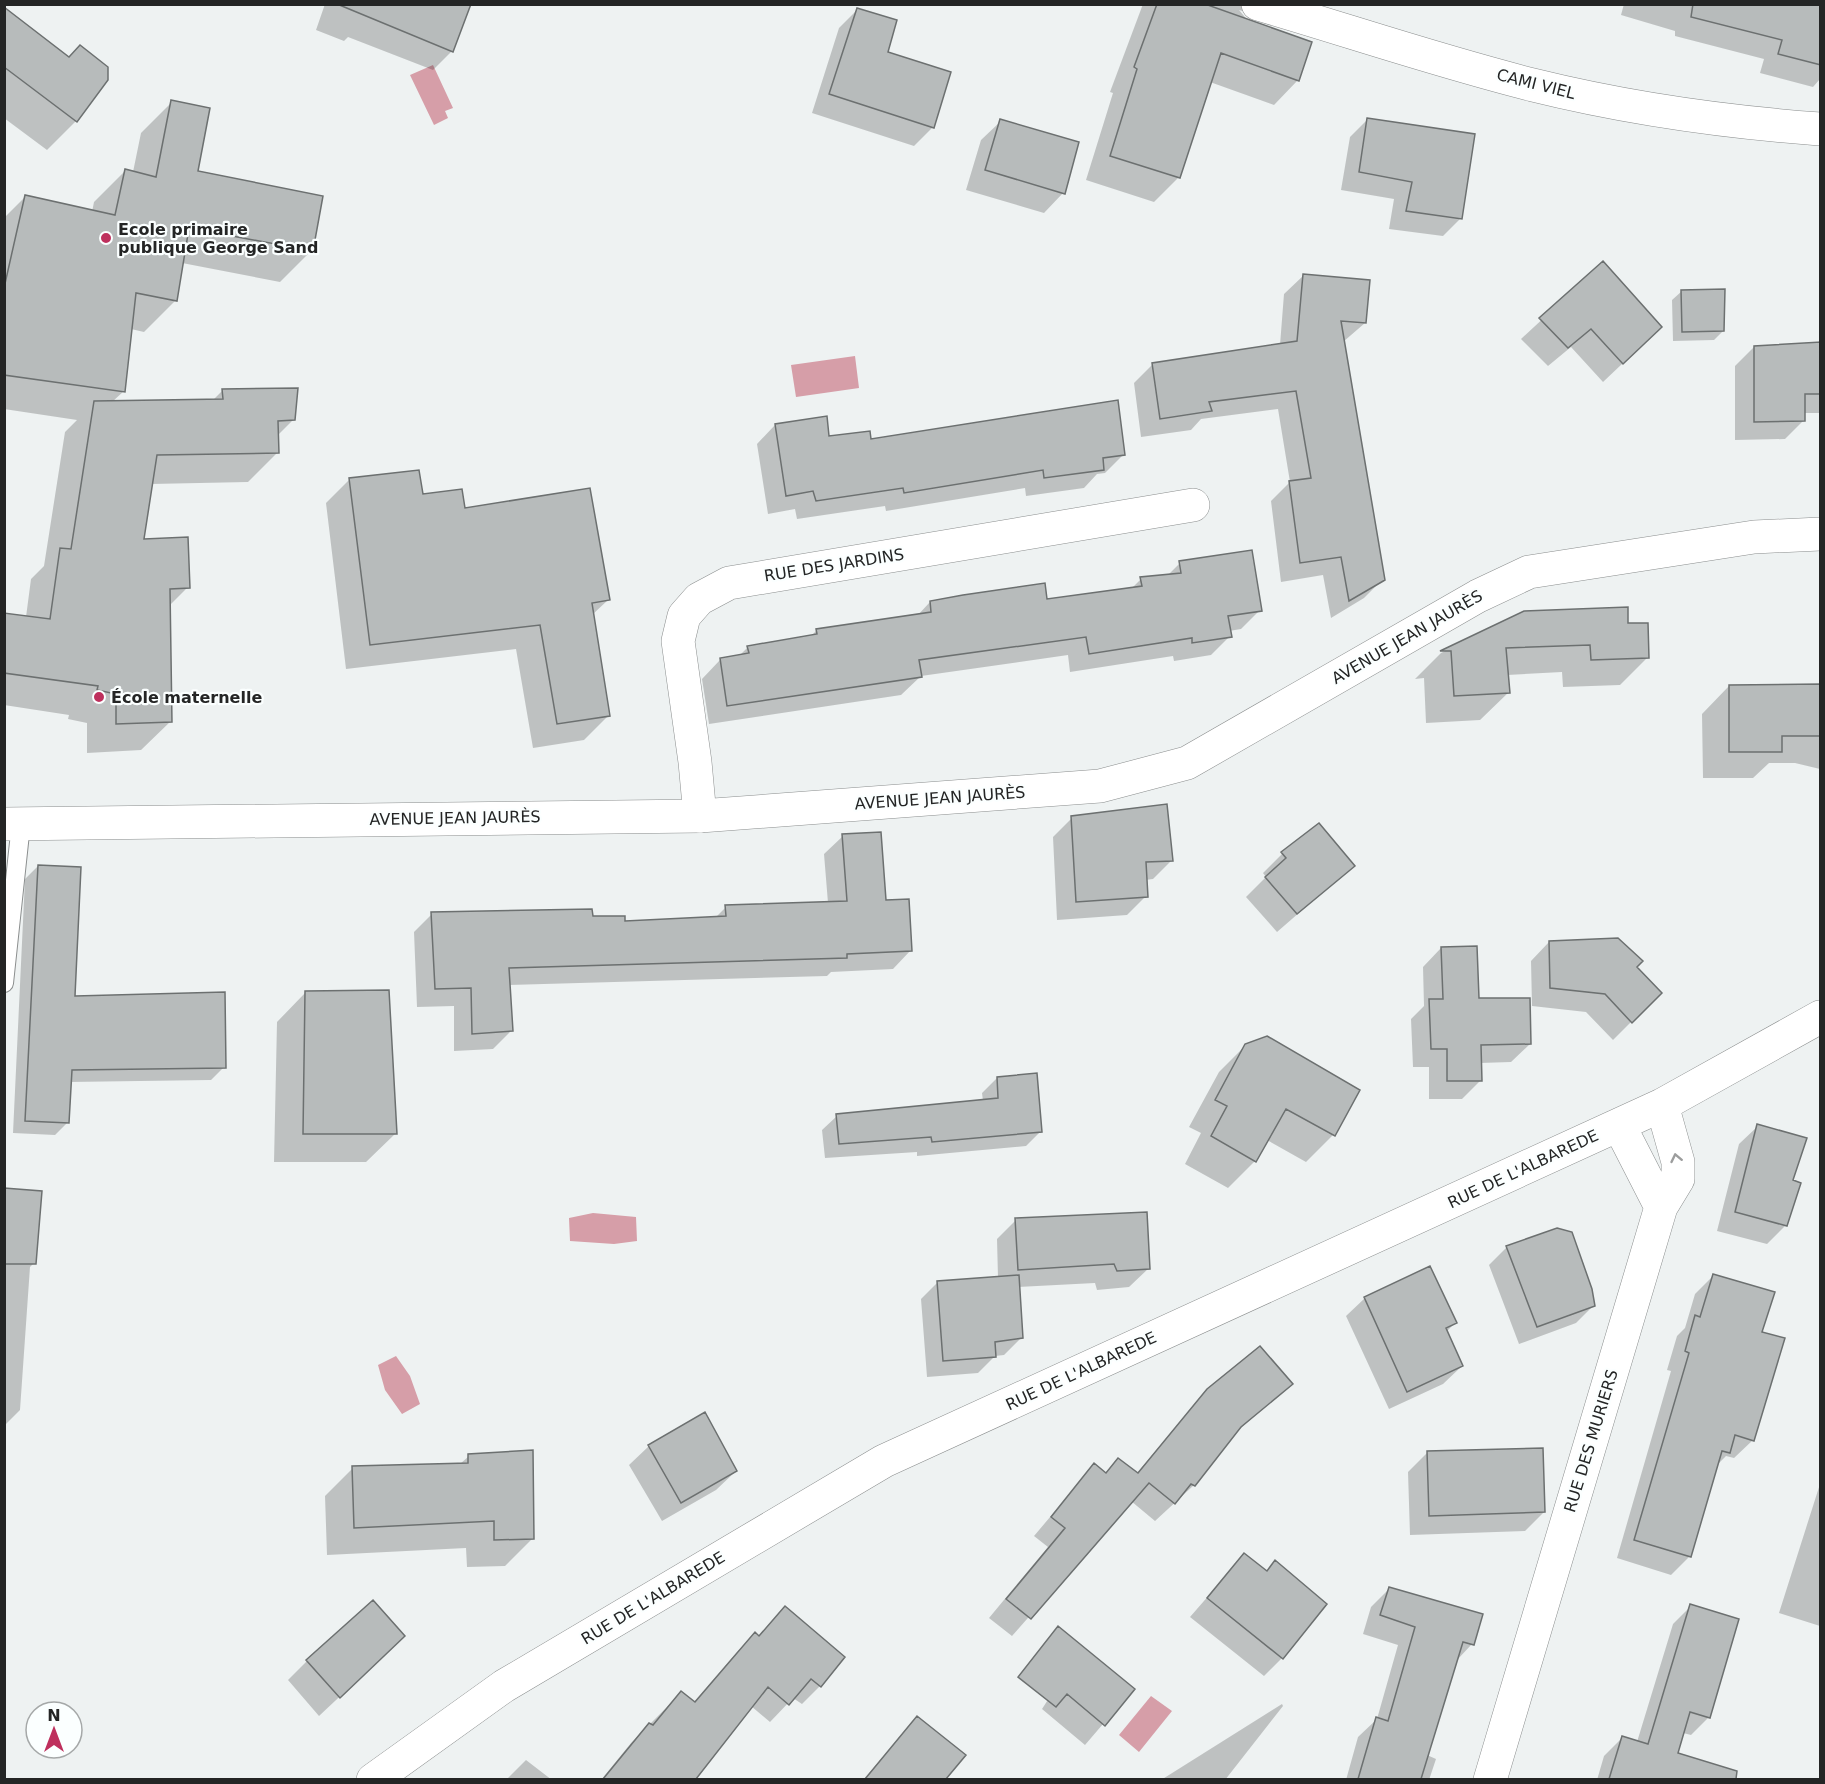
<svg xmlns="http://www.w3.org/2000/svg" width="1825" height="1784" viewBox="0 0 1825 1784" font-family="'DejaVu Sans',sans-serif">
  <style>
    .water { fill: #d69ea8 }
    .shadow { fill: #0003 }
    .building { fill: #b7bbbb; stroke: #6c7070; stroke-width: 1.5 }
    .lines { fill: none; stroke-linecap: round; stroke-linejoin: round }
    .lane-casing { stroke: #8b8e8e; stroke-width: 20 }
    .street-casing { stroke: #8b8e8e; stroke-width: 34 }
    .secondary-casing { stroke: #8b8e8e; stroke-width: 34 }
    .lane { stroke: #fff; stroke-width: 18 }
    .street { stroke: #fff; stroke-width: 33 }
    .secondary { stroke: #fff; stroke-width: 33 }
    .oneway { stroke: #9c9d9d }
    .poi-dot { fill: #be305d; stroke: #fbffff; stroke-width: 2 }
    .labels { text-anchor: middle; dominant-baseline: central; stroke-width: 4.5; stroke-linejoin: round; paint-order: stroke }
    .street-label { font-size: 16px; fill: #242525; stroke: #fbffff }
    .poi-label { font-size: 16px; font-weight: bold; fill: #242525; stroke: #fbffff; text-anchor: start }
  </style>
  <rect width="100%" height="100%" fill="#eef2f2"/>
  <path class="water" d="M 433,65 L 453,108 L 445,111 L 448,118 L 434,125 L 410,75 Z
    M 855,356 L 859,388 L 796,397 L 791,365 Z
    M 593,1213 L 636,1217 L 637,1241 L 614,1244 L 570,1241 L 569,1218 Z
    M 396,1356 L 410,1376 L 420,1404 L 402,1414 L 385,1390 L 378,1365 Z
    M 1151,1696 L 1172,1711 L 1139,1752 L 1119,1735 Z"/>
  <path class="shadow" d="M 325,4 L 469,4 L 451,52 L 433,70 L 348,37 L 344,41 L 316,30 Z
    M 1143,4 L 1312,4 L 1290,26 L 1239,10 L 1298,80 L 1274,105 L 1210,82 L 1179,177 L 1154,202 L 1086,180 L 1113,93 L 1110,92 Z
    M 1624,4 L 1820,4 L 1820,79 L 1813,87 L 1760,73 L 1764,59 L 1675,36 L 1675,31 L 1621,15 Z
    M 4,9 L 69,59 L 107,80 L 76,121 L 47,150 L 4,118 Z
    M 858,9 L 933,127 L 914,146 L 812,113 L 839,28 Z
    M 172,102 L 196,173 L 321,197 L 311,251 L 280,282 L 182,263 L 176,300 L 144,332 L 131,329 L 124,391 L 112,402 L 213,400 L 223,390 L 294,419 L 277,436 L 277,453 L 248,482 L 151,484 L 142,541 L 188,587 L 169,606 L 171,721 L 141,750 L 87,753 L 87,723 L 68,719 L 69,715 L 4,705 L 4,614 L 26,617 L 31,579 L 44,566 L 65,432 L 77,420 L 4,409 L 4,218 L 25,197 L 92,212 L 94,202 L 126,170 L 133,172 L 141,133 Z
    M 1368,119 L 1461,218 L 1443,236 L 1389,229 L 1394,199 L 1341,190 L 1350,137 Z
    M 1001,121 L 1063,193 L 1044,213 L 966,190 L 981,140 Z
    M 1603,263 L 1641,346 L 1603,382 L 1571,347 L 1548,366 L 1521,339 Z
    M 1304,275 L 1365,323 L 1343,342 L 1383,579 L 1364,598 L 1331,618 L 1323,575 L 1281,582 L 1271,501 L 1290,482 L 1278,409 L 1201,419 L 1191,430 L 1141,437 L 1134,383 L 1153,364 L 1280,345 L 1284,294 Z
    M 1682,291 L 1723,331 L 1714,340 L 1673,341 L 1672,300 Z
    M 1820,344 L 1820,413 L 1803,413 L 1804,420 L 1785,439 L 1735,440 L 1735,366 L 1754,347 Z
    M 775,425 L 828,438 L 1124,454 L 1105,473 L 1097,474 L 1084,488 L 1026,496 L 1025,488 L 886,511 L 885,506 L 797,519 L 795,509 L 768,514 L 757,444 Z
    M 350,479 L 421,496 L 464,510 L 608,600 L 592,615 L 608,716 L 584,740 L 533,748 L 516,649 L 346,669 L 326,503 Z
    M 1180,563 L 1260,610 L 1241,629 L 1229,631 L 1230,636 L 1211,655 L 1174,661 L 1173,656 L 1070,672 L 1068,655 L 921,676 L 901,695 L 709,724 L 702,679 L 720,660 L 739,656 L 748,647 L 811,636 L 817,630 L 917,616 L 930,602 L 1046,601 L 1131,589 L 1141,579 L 1167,576 Z
    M 1525,612 L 1627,625 L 1648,657 L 1620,685 L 1563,687 L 1562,672 L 1507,675 L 1509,692 L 1480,720 L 1426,723 L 1424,678 L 1415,679 L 1441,653 Z
    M 1729,686 L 1820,686 L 1820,769 L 1795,763 L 1769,763 L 1753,778 L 1703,778 L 1702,714 Z
    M 1072,818 L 1172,860 L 1153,879 L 1145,880 L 1146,896 L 1127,915 L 1057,920 L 1053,837 Z
    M 1319,825 L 1353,866 L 1277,932 L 1246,897 L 1266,877 L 1263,873 L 1282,854 Z
    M 843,836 L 885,901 L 911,950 L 893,969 L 831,972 L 827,976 L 509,985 L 511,1031 L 493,1049 L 454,1051 L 454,1006 L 417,1007 L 414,932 L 432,914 L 591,918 L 623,923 L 715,918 L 726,907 L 828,903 L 824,854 Z
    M 38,866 L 73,997 L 224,1067 L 211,1080 L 69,1082 L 68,1122 L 55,1135 L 13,1133 L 25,879 Z
    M 1549,942 L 1635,967 L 1660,993 L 1613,1040 L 1586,1012 L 1532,1006 L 1531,961 Z
    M 1441,948 L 1478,1000 L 1530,1044 L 1511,1062 L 1480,1063 L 1481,1080 L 1462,1099 L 1429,1099 L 1429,1067 L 1413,1067 L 1411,1019 L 1424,1006 L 1423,967 Z
    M 305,993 L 395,1134 L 366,1162 L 274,1162 L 277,1022 Z
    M 1246,1045 L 1333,1135 L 1306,1162 L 1267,1140 L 1255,1161 L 1228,1188 L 1185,1164 L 1201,1133 L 1189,1127 L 1219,1072 Z
    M 997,1078 L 1041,1131 L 1026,1146 L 917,1156 L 917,1152 L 825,1158 L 822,1130 L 837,1116 L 983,1101 L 982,1093 Z
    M 1758,1126 L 1791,1181 L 1786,1225 L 1767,1244 L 1717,1231 L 1739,1144 Z
    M 4,1189 L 34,1263 L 30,1267 L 20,1410 L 4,1426 Z
    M 1016,1220 L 1149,1268 L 1129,1287 L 1097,1290 L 1095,1283 L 1018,1287 L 1021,1338 L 1004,1355 L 995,1356 L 978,1373 L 927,1377 L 921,1299 L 938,1282 L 998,1278 L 997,1239 Z
    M 1507,1247 L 1594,1305 L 1576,1323 L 1519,1344 L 1489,1265 Z
    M 1714,1275 L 1760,1333 L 1753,1440 L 1734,1458 L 1726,1456 L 1717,1465 L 1690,1556 L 1671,1575 L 1617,1558 L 1671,1371 L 1667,1370 L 1677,1336 L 1685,1328 L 1695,1294 Z
    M 1365,1298 L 1455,1323 L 1446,1332 L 1462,1366 L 1443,1384 L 1389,1409 L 1346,1316 Z
    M 1291,1384 L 1233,1435 L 1194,1485 L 1155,1521 L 1131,1501 L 1012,1636 L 989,1618 L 1048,1547 L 1034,1536 L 1094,1465 L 1104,1474 L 1118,1460 L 1136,1474 L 1208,1390 Z
    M 705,1414 L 736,1471 L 716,1490 L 662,1521 L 629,1465 L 649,1446 Z
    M 1427,1453 L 1544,1512 L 1525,1531 L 1410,1535 L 1408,1472 Z
    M 469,1456 L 533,1538 L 505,1566 L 467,1567 L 466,1548 L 327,1555 L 325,1496 L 353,1468 L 460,1464 Z
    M 1820,1484 L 1820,1626 L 1779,1613 Z
    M 1244,1555 L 1266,1572 L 1275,1562 L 1282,1658 L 1264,1676 L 1190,1617 Z
    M 1389,1589 L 1472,1644 L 1457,1660 L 1444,1697 L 1427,1755 L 1436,1759 L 1429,1780 L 1346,1780 L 1358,1737 L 1377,1719 L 1398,1645 L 1363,1634 L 1371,1607 Z
    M 1691,1606 L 1709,1717 L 1691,1735 L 1683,1733 L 1669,1780 L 1597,1780 L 1604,1756 L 1622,1738 L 1637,1742 L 1673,1624 Z
    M 785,1608 L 820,1686 L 802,1704 L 793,1698 L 770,1722 L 751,1706 L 694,1780 L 601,1780 L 631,1743 L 681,1693 L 693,1703 L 737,1652 L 755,1634 L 758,1637 Z
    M 384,1655 L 319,1716 L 288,1680 L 307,1661 Z
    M 1067,1670 L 1133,1689 L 1085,1745 L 1042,1709 Z
    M 1282,1704 L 1283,1706 L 1225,1780 L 1161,1780 Z
    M 917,1718 L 957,1750 L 932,1780 L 863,1780 Z
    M 526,1760 L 552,1780 L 506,1780 Z"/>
  <path class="building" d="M 337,4 L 471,4 L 453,52 Z
    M 1157,4 L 1205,4 L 1312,42 L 1299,81 L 1221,53 L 1180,178 L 1110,156 L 1137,69 L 1134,67 Z
    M 1693,4 L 1821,4 L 1821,65 L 1778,54 L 1782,40 L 1691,17 Z
    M 4,7 L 69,57 L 80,45 L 108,67 L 108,80 L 77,122 L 4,67 Z
    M 857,8 L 897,20 L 888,52 L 951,72 L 934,128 L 829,94 Z
    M 171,100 L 210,108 L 198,171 L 323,196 L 313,251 L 189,228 L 177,301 L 136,293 L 125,392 L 4,375 L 4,288 L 25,195 L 115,215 L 125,169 L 156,177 Z
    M 1367,118 L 1475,134 L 1462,219 L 1406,211 L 1412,182 L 1359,172 Z
    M 1000,119 L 1079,142 L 1065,194 L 985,170 Z
    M 1603,261 L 1662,327 L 1623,364 L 1591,329 L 1568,348 L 1539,318 Z
    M 1303,274 L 1370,280 L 1366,323 L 1341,321 L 1385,580 L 1349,601 L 1341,557 L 1300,563 L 1289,481 L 1311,478 L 1296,391 L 1209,402 L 1212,411 L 1160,419 L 1152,363 L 1297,341 Z
    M 1725,289 L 1724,331 L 1682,332 L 1681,290 Z
    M 1821,342 L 1821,394 L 1805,394 L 1805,421 L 1754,422 L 1754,346 Z
    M 298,388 L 295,420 L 278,421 L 279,453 L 157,455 L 144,539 L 188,537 L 190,588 L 170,589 L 172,722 L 116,724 L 116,694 L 97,690 L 98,686 L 4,673 L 4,613 L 50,619 L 60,548 L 71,549 L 94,401 L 223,399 L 222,389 Z
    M 1118,400 L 1125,455 L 1103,458 L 1104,470 L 1044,478 L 1043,470 L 904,493 L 903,488 L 816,501 L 813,491 L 786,496 L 775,424 L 827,416 L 829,436 L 870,431 L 871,439 Z
    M 419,470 L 423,494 L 462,489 L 465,508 L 590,488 L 610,600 L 592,603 L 610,716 L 557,724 L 540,625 L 370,645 L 349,478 Z
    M 1252,550 L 1262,611 L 1228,616 L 1232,637 L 1192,643 L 1192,638 L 1089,654 L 1086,637 L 919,660 L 922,677 L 727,706 L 720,658 L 749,653 L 747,646 L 817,634 L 816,629 L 931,612 L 930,601 L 963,595 L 1045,583 L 1047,599 L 1142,586 L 1140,577 L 1181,573 L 1179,561 Z
    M 1628,607 L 1628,623 L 1648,623 L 1649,658 L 1591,660 L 1590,645 L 1506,648 L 1510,693 L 1454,696 L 1451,651 L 1440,651 L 1524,611 Z
    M 1821,684 L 1821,736 L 1782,736 L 1782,752 L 1729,752 L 1729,685 Z
    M 1167,804 L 1173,861 L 1146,862 L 1148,897 L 1076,902 L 1071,816 Z
    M 1319,823 L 1355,866 L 1297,914 L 1265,877 L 1286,858 L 1281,852 Z
    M 881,832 L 886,900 L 909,899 L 912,951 L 847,954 L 847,958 L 509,968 L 513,1031 L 472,1034 L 471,988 L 435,989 L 431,912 L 592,909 L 593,916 L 625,916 L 625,921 L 726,916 L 725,905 L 847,901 L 842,834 Z
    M 38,865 L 81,867 L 75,996 L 225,992 L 226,1068 L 72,1070 L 69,1123 L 25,1121 Z
    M 1618,938 L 1643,961 L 1637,967 L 1662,993 L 1632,1023 L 1605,994 L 1550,988 L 1549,941 Z
    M 1477,946 L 1479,998 L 1530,998 L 1531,1044 L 1481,1045 L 1482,1081 L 1447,1081 L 1447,1049 L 1431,1049 L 1429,999 L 1443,999 L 1441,947 Z
    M 389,990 L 397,1134 L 303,1134 L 305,991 Z
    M 1267,1036 L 1360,1090 L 1335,1136 L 1286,1109 L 1256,1162 L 1211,1136 L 1227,1106 L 1215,1100 L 1245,1044 Z
    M 1037,1073 L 1042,1132 L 932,1142 L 931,1137 L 839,1144 L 836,1114 L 998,1098 L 997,1077 Z
    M 1757,1124 L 1807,1138 L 1793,1180 L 1801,1183 L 1787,1226 L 1735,1212 Z
    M 4,1188 L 42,1191 L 36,1264 L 4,1264 Z
    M 1147,1212 L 1150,1269 L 1117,1271 L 1114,1264 L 1018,1270 L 1015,1218 Z
    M 1557,1228 L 1572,1232 L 1592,1289 L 1595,1306 L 1537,1327 L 1506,1246 Z
    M 1430,1266 L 1457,1323 L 1446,1328 L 1463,1366 L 1407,1392 L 1364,1297 Z
    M 1713,1274 L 1775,1292 L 1762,1332 L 1785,1338 L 1754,1441 L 1735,1435 L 1730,1453 L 1722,1451 L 1691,1557 L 1634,1540 L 1689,1353 L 1685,1351 L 1695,1315 L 1700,1317 Z
    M 1019,1275 L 1023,1338 L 995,1342 L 996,1357 L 943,1361 L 937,1281 Z
    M 1260,1346 L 1293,1384 L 1241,1427 L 1195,1486 L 1191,1484 L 1175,1504 L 1149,1483 L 1031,1619 L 1006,1599 L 1065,1528 L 1051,1517 L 1094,1463 L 1106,1473 L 1118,1458 L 1138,1473 L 1207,1389 Z
    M 705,1412 L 737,1471 L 681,1503 L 648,1445 Z
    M 1543,1448 L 1545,1512 L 1429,1516 L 1427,1451 Z
    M 533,1450 L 534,1539 L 494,1540 L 494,1521 L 354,1528 L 352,1466 L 468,1463 L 468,1454 Z
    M 1244,1553 L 1267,1571 L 1275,1560 L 1327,1604 L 1283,1659 L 1207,1598 Z
    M 1389,1587 L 1483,1614 L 1474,1645 L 1463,1642 L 1421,1779 L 1358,1779 L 1376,1717 L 1388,1721 L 1415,1627 L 1380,1615 Z
    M 373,1600 L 405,1636 L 340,1698 L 306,1660 Z
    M 1690,1604 L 1739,1619 L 1710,1718 L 1690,1712 L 1678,1753 L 1737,1771 L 1736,1779 L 1609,1779 L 1622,1736 L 1648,1744 Z
    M 785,1606 L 845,1657 L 821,1687 L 811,1679 L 789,1705 L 768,1687 L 696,1779 L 603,1779 L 649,1723 L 653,1725 L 681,1691 L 695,1702 L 755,1632 L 759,1636 Z
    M 1058,1626 L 1135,1689 L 1105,1726 L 1067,1694 L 1056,1707 L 1018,1677 Z
    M 917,1716 L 966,1755 L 946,1779 L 865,1779 Z"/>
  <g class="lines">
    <g class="lane-casing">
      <path id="lane" d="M 4,983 L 21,824"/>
    </g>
    <g class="street-casing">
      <path id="street" d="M 1258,4 C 1350,31 1441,62 1533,85 C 1626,108 1725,122 1820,129
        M 700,816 L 695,762 L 678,641 L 684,616 L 699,599 L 729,583 L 1193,505
        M 1619,1125 L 1661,1207
        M 373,1780 L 504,1686 L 884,1461 L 1662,1105 L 1820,1017
        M 1490,1780 L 1661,1207 L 1678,1179 L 1678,1162 L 1662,1105"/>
    </g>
    <g class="secondary-casing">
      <path id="secondary" d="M 4,824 L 700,816 L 1100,786 L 1187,763 L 1478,596 L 1529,572 L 1754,537 L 1820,534"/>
    </g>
    <use href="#lane" class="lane"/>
    <use href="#street" class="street"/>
    <use href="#secondary" class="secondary"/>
  </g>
  <defs><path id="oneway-chevron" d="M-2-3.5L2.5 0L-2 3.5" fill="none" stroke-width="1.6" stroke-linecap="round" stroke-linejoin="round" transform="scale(1.5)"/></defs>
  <use class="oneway" href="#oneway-chevron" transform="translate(1676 1158) rotate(-102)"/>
  <g class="poi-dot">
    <circle cx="106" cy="238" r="6"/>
    <circle cx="99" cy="697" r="6"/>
  </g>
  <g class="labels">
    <g class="street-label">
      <text transform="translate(1536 84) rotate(14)">CAMI VIEL</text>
      <text transform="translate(834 565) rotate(-9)">RUE DES JARDINS</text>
      <text transform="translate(1407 637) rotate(-30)">AVENUE JEAN JAURÈS</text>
      <text transform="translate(940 798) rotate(-4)">AVENUE JEAN JAURÈS</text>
      <text transform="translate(455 818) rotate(-1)">AVENUE JEAN JAURÈS</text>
      <text transform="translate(1523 1169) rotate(-25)">RUE DE L'ALBAREDE</text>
      <text transform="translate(1081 1371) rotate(-25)">RUE DE L'ALBAREDE</text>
      <text transform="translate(1591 1441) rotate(-73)">RUE DES MURIERS</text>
      <text transform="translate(653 1598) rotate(-31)">RUE DE L'ALBAREDE</text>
    </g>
    <g class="poi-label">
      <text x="118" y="229">Ecole primaire<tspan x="118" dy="18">publique George Sand</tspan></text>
      <text x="111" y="697">École maternelle</text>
    </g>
  </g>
  <rect width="1825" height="1784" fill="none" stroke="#242525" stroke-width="12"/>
  <g transform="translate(54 1730)"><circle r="28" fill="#fbffff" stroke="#a5a8a8" stroke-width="1.5"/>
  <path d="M0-4.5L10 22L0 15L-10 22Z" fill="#be305d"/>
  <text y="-9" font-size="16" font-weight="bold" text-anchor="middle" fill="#242525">N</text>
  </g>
</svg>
